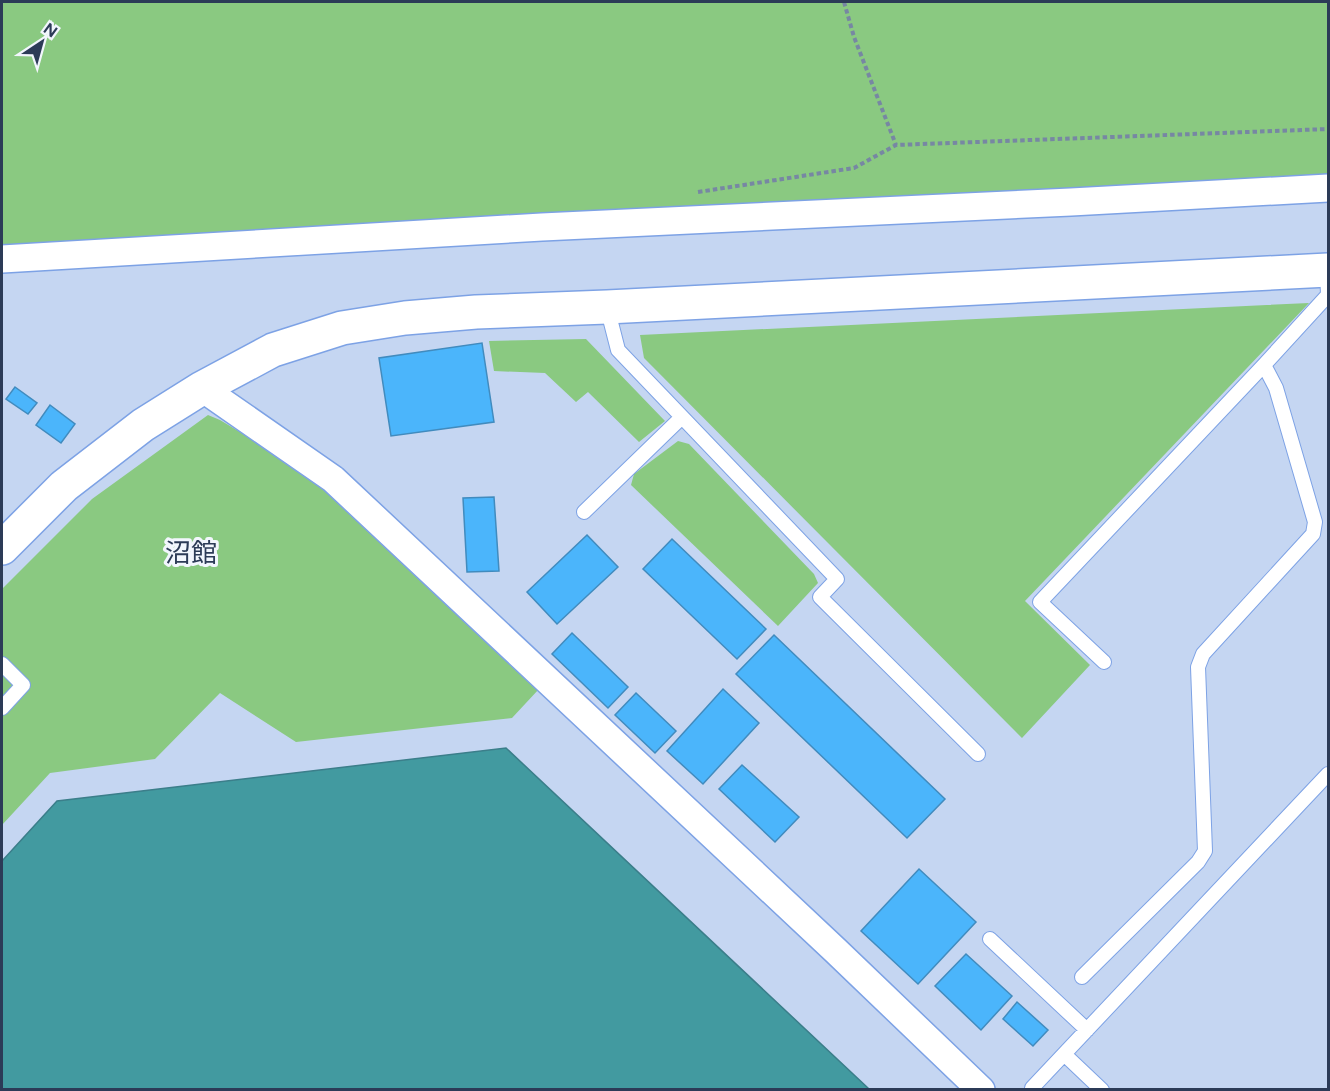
<svg xmlns="http://www.w3.org/2000/svg" width="1330" height="1091" viewBox="0 0 1330 1091" font-family="Figtree,'Noto Sans JP',sans-serif">
  <style>
    .green { fill: #8ac981 }
    .water { fill: #429aa0; stroke: #3b7e8a; stroke-width: 1.5 }
    .building { fill: #4bb5fb; stroke: #418bbe; stroke-width: 1.5 }
    .lines { fill: none; stroke-linecap: round; stroke-linejoin: round }
    .lane-casing { stroke: #7da2e5; stroke-width: 16 }
    .street-casing { stroke: #7da2e5; stroke-width: 30 }
    .secondary-casing { stroke: #7da2e5; stroke-width: 36 }
    .path { stroke: #7787a3; stroke-width: 4; stroke-dasharray: 4.5 3; stroke-linecap: butt }
    .lane { stroke: #fff; stroke-width: 14 }
    .street { stroke: #fff; stroke-width: 27 }
    .secondary { stroke: #fff; stroke-width: 33 }
    .labels { text-anchor: middle; dominant-baseline: central; stroke-width: 6; stroke-linejoin: round; paint-order: stroke }
    .quarter-label { font-size: 26px; fill: #2c3b57; stroke: #f2f6fd }
  </style>
  <rect width="100%" height="100%" fill="#c5d6f2"/>
  <path class="green" d="M 2,2 L 1328,2 L 1328,176 L 2,249 Z
    M 1309,303 L 1025,601 L 1090,665 L 1022,738 L 644,358 L 640,335 Z
    M 586,339 L 665,421 L 639,442 L 588,392 L 576,402 L 545,373 L 494,371 L 489,341 Z
    M 208,415 L 220,420 L 255,441 L 325,488 L 539,689 L 512,718 L 296,742 L 220,693 L 155,759 L 50,773 L 2,825 L 2,589 L 92,499 Z
    M 678,441 L 689,444 L 814,574 L 818,583 L 778,626 L 631,485 L 634,474 Z"/>
  <path class="water" d="M 506,748 L 869,1089 L 2,1089 L 2,861 L 57,801 Z"/>
  <path class="building" d="M 482,343 L 494,422 L 391,436 L 379,358 Z
    M 15,387 L 37,403 L 28,414 L 6,399 Z
    M 50,405 L 75,424 L 61,443 L 36,425 Z
    M 494,497 L 499,571 L 467,572 L 463,498 Z
    M 587,535 L 618,567 L 557,624 L 527,592 Z
    M 672,539 L 766,629 L 737,659 L 643,569 Z
    M 572,633 L 628,687 L 608,708 L 552,654 Z
    M 774,635 L 945,799 L 907,838 L 736,674 Z
    M 723,689 L 759,723 L 703,784 L 667,751 Z
    M 636,693 L 676,731 L 655,753 L 615,715 Z
    M 742,765 L 799,817 L 775,842 L 719,789 Z
    M 919,869 L 976,922 L 918,984 L 861,931 Z
    M 966,954 L 1012,996 L 981,1030 L 935,986 Z
    M 1017,1002 L 1048,1030 L 1033,1046 L 1003,1019 Z"/>
  <g class="lines">
    <g class="lane-casing">
      <path id="lane" d="M 607,307 L 618,350 L 837,579 L 820,597 L 978,754
        M 584,512 L 682,417
        M 1104,662 L 1040,602 L 1264,365 L 1328,295 L 1327,270
        M 2,664 L 23,685 L 2,708
        M 990,939 L 1087,1030
        M 1082,977 L 1198,862 L 1205,851 L 1198,667 L 1203,654 L 1313,534 L 1315,522 L 1276,388 L 1264,365
        M 1064,1054 L 1102,1090
        M 1032,1088 L 1328,774"/>
    </g>
    <g class="street-casing">
      <path id="street" d="M 2,259 L 542,227 L 1071,202 L 1328,188
        M 202,388 L 333,479 L 835,950 L 981,1090"/>
    </g>
    <g class="secondary-casing">
      <path id="secondary" d="M 2,548 L 64,486 L 143,425 L 202,388 L 273,350 L 342,328 L 405,318 L 476,312 L 607,307 L 1328,270"/>
    </g>
    <path class="path" d="M 844,2 L 854,37 L 896,145
      M 698,192 L 854,168 L 896,145 L 1328,129"/>
    <use href="#lane" class="lane"/>
    <use href="#street" class="street"/>
    <use href="#secondary" class="secondary"/>
  </g>
  <g class="labels">
    <g class="quarter-label">
      <text x="191" y="553">沼館</text>
    </g>
  </g>
  <rect width="1330" height="1091" fill="none" stroke="#2c3b57" stroke-width="6"/>
  <g transform="translate(42 42) rotate(36)" stroke="#f2f6fd" stroke-width="4.5" paint-order="stroke">
  <path d="M0-4.5L10 22L0 15L-10 22Z" fill="#2c3b57"/>
  <text y="-9" font-size="16" font-weight="bold" text-anchor="middle" fill="#2c3b57">N</text>
  </g>
</svg>
